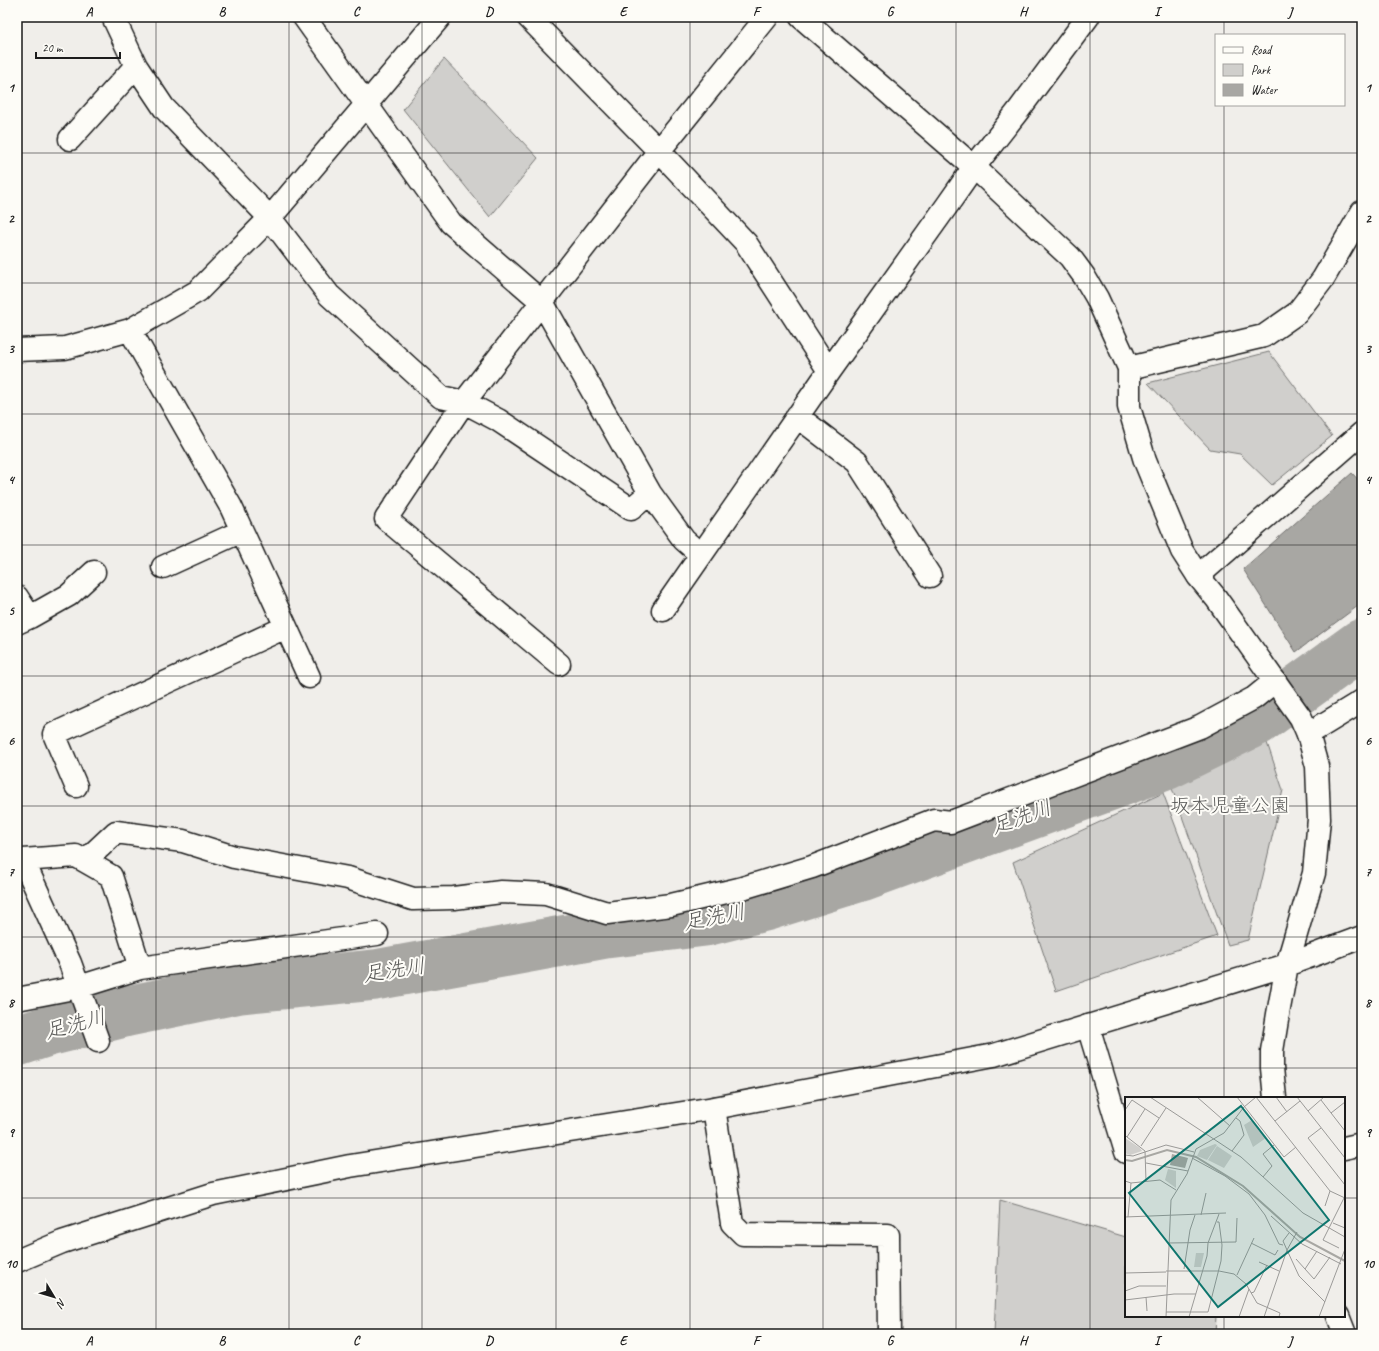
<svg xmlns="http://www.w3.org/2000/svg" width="1379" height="1351" viewBox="0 0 1379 1351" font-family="Caveat,'Klee One',sans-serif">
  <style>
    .green { fill: #d0cfcc; stroke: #767674 }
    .water { fill: #a8a7a3; stroke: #706f6d }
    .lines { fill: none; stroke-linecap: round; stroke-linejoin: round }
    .river { stroke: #a8a7a3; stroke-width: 51 }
    .street-casing { stroke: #1c1c1c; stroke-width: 25 }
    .secondary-casing { stroke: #1c1c1c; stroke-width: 25 }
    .street { stroke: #fdfcf7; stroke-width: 22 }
    .secondary { stroke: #fdfcf7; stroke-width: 22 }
    .grid { fill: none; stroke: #1c1c1c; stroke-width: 1; stroke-opacity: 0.55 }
    .labels { text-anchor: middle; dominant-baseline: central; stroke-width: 4; stroke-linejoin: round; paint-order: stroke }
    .park-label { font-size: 20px; fill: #5b5b5a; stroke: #fdfcf7 }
    .water-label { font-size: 21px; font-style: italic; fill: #5b5b59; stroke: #fdfcf7 }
    .inset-river { fill: none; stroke: #a8a7a3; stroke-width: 2 }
    .inset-road { fill: none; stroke: #9b9a98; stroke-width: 1 }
    .view { fill: #0f766e; fill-opacity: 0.15; stroke: #0f766e; stroke-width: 2 }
    .inset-edge { fill: none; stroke: #1c1c1c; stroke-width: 2 }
    .neatline { fill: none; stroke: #1c1c1c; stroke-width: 1.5 }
    .grid-label { font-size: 13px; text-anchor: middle; font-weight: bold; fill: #1c1c1c }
  </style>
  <rect width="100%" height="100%" fill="#f0eeea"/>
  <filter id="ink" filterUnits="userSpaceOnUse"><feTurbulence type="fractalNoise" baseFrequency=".025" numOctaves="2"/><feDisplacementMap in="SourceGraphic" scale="8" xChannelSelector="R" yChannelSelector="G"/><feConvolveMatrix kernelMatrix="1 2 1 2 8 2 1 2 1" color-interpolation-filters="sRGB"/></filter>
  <g filter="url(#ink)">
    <path class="green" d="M 444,59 L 538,158 L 490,217 L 403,109 Z
      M 1269,352 L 1332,436 L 1272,485 L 1240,454 L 1210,449 L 1148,383 Z
      M 1264,734 L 1283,790 L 1248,940 L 1228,945 L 1169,780 Z
      M 1163,793 L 1217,936 L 1056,991 L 1013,862 Z
      M 1000,1200 L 1126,1237 L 1126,1316 L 1216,1316 L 1215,1334 L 994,1334 Z"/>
    <path class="water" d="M 1352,473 L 1362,484 L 1362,603 L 1296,652 L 1243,569 Z"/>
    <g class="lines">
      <path class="river" d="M 17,1041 L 48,1031 L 128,1011 L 240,988 L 375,975 L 606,933 L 705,921 L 768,905 L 861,876 L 1165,765 L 1257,720 L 1362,644"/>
      <g class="street-casing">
        <path id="street" d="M 113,17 L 136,66 L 164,108 L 270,218 L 329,295 L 441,397 L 464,402 L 498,420 L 631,509 L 650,493
          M 304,17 L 451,223 L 542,302 L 650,493 L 684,540 L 701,555
          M 528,17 L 659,151 L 746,243 L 829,371
          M 70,139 L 136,66
          M 130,330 L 231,507 L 309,677
          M 17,350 L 65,348 L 130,330 L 198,291 L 270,218 L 440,17
          M 1129,368 L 1264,336 L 1297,313 L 1323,279 L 1362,212
          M 797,416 L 857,462 L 930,576
          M 163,567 L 242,531
          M 1198,576 L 1362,433
          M 17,597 L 30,617
          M 663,610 L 829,371 L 946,207 L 974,167 L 1018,111 L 1088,17
          M 17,623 L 30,617 L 69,595 L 94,572
          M 559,664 L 386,519 L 464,402 L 659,151 L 767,17
          M 1308,734 L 1362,701
          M 76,786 L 54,734 L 286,627
          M 85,861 L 116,832 L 183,841 L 234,857 L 348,878 L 413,899 L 454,898 L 501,892 L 546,894 L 607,913 L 671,905 L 739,889 L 812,867 L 934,820 L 951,822 L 1200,727 L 1254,698 L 1275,681
          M 17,999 L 79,987 L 140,968 L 377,934
          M 1088,1026 L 1126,1152
          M 98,1041 L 70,963 L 23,860 L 76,856 L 111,876 L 140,968
          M 714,1108 L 732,1223 L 743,1234 L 888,1235 L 889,1334
          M 1344,1148 L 1362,1144"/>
      </g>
      <g class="secondary-casing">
        <path id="secondary" d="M 801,17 L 974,167 L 1070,257 L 1084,276 L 1097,298 L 1129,368 L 1129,407 L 1145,461 L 1182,551 L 1198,576 L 1216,598 L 1301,718 L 1308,734 L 1317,766 L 1319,819 L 1314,873 L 1287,965 L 1278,1014 L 1272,1051 L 1272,1068 L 1275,1098
          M 17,1261 L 62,1242 L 213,1194 L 350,1166 L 714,1108 L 994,1055 L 1287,965 L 1362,937
          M 1338,1316 L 1345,1334"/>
      </g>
      <use href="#street" class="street"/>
      <use href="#secondary" class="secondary"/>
    </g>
  </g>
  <path class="grid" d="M 156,17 L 156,1334M 289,17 L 289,1334M 422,17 L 422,1334M 556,17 L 556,1334M 690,17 L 690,1334M 823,17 L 823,1334M 956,17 L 956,1334M 1090,17 L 1090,1334M 1224,17 L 1224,35M 1224,105 L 1224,1098M 17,153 L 1362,153M 17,283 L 1362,283M 17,414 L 1362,414M 17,545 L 1362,545M 17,676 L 1362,676M 17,806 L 1362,806M 17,937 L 1362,937M 17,1068 L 1362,1068M 17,1198 L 1126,1198M 1344,1198 L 1362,1198M 1224,1316 L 1224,1334"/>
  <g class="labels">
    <g class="park-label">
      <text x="1230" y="805">坂本児童公園</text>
    </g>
    <g class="water-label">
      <text transform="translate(1021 817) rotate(-20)">足洗川</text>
      <text transform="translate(714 917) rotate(-11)">足洗川</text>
      <text transform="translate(394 970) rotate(-9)">足洗川</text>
      <text transform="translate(75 1024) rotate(-15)">足洗川</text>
    </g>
  </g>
  <g transform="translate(1125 1097)">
    <rect width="220" height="220" fill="#f0eeea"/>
    <path d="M 127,23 L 141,41 L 128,50 L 119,28 ZM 0,41 L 15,51 L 17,54 L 5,58 L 0,56 ZM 90,47 L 92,48 L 82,63 L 72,59 L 75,53 ZM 92,49 L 107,59 L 99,71 L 83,63 ZM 43,72 L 51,74 L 51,91 L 40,83 ZM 71,156 L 79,156 L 76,170 L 69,170 Z" fill="#d0cfcc"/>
    <path d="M 47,57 L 63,61 L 60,71 L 45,68 Z" fill="#a8a7a3"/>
    <path class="inset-river" d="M 0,63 L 7,64 L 42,53 L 71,60 L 118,89 L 175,140 L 220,164"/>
    <path class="inset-road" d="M 25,0 L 116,60 L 178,116 L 220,140M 72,0 L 105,29M 112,0 L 159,60 L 171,50M 131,0 L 205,94 L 220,101M 151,0 L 162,15M 172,0 L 220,61M 196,3 L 220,34M 0,13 L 7,3 L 34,21M 183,14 L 199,0M 206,16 L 220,5M 150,24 L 175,4M 196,31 L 183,41 L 220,88M 0,38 L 2,40 L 20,12M 2,40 L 20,54 L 21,84M 16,49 L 41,11M 107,54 L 119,38 L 115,24 L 111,21M 0,58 L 8,59 L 41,48 L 69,55M 67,61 L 100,79 L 124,97 L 140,118 L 154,147 L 158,148M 21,66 L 63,74M 138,80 L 147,69 L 138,57 L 149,48M 0,84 L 6,86 L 3,120M 6,86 L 35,83 L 51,93M 200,109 L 205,94M 76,118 L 81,96M 146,119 L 177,147 L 216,167M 0,120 L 101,116M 208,126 L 220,131M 164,136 L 158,144 L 162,153 L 172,135M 43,146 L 111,145 L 112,121M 126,146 L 150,158 L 153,153M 214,151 L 198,143 L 220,99M 171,162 L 189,182 L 205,160M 134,165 L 154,174M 59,172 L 65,133 L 70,118M 180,172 L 192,154M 41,174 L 94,174 L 109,177 L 121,187 L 132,206 L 155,216 L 154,220M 0,176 L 41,175M 112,178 L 129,141M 0,194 L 14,189 L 41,189M 126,196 L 129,195 L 142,168M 21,200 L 22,214M 0,203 L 49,197 L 71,197M 41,215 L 83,215 L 96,164 L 97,148 L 94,125 L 92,125M 41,220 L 46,103 L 62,77 L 71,52 L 99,36 L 119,10 L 131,0M 64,220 L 82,159 L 83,146 L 94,117M 114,220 L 124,192M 139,220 L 162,153 L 174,179 L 200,205M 194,220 L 220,152"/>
    <path class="view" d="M 116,9 L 204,123 L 93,210 L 4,96 Z"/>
    <rect width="220" height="220" class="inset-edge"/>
  </g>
  <rect width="1379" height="1351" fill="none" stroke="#fdfcf7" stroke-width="44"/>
  <rect x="1215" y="34" width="130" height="72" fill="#fdfcf7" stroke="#a3a29f"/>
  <rect x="1223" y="47" width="20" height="6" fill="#fdfcf7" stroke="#a3a29f"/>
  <text x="1251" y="54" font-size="12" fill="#1c1c1c">Road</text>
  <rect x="1223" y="64" width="20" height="12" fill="#d0cfcc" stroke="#a3a29f"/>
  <text x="1251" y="74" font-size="12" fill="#1c1c1c">Park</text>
  <rect x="1223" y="84" width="20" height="12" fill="#a8a7a3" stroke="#a3a29f"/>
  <text x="1251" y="94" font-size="12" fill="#1c1c1c">Water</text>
  <g transform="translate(54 1297) rotate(128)" stroke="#fdfcf7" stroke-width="3" paint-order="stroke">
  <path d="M0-3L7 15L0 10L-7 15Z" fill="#1c1c1c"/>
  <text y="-6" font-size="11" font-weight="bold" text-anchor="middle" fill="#1c1c1c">N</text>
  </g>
  <path d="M36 52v6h84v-6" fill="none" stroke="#1c1c1c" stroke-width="2"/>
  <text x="42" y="52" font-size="12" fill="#1c1c1c" stroke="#fdfcf7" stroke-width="3" paint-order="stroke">20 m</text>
  <rect x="22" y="22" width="1335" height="1307" class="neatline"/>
  <g class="grid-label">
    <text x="89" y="16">A</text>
    <text x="222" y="16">B</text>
    <text x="356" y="16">C</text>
    <text x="489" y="16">D</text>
    <text x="623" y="16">E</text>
    <text x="756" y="16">F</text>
    <text x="890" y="16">G</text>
    <text x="1023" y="16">H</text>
    <text x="1157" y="16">I</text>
    <text x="1290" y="16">J</text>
    <text x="11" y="92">1</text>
    <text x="1368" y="92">1</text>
    <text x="11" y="223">2</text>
    <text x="1368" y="223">2</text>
    <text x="11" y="353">3</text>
    <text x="1368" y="353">3</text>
    <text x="11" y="484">4</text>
    <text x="1368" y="484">4</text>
    <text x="11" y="615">5</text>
    <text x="1368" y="615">5</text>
    <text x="11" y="745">6</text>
    <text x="1368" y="745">6</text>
    <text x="11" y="876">7</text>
    <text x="1368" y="876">7</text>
    <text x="11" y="1007">8</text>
    <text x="1368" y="1007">8</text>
    <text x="11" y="1137">9</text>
    <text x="1368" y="1137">9</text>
    <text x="11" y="1268">10</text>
    <text x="1368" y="1268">10</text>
    <text x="89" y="1345">A</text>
    <text x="222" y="1345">B</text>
    <text x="356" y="1345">C</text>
    <text x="489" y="1345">D</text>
    <text x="623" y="1345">E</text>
    <text x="756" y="1345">F</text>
    <text x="890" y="1345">G</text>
    <text x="1023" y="1345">H</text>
    <text x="1157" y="1345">I</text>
    <text x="1290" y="1345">J</text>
  </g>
</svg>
